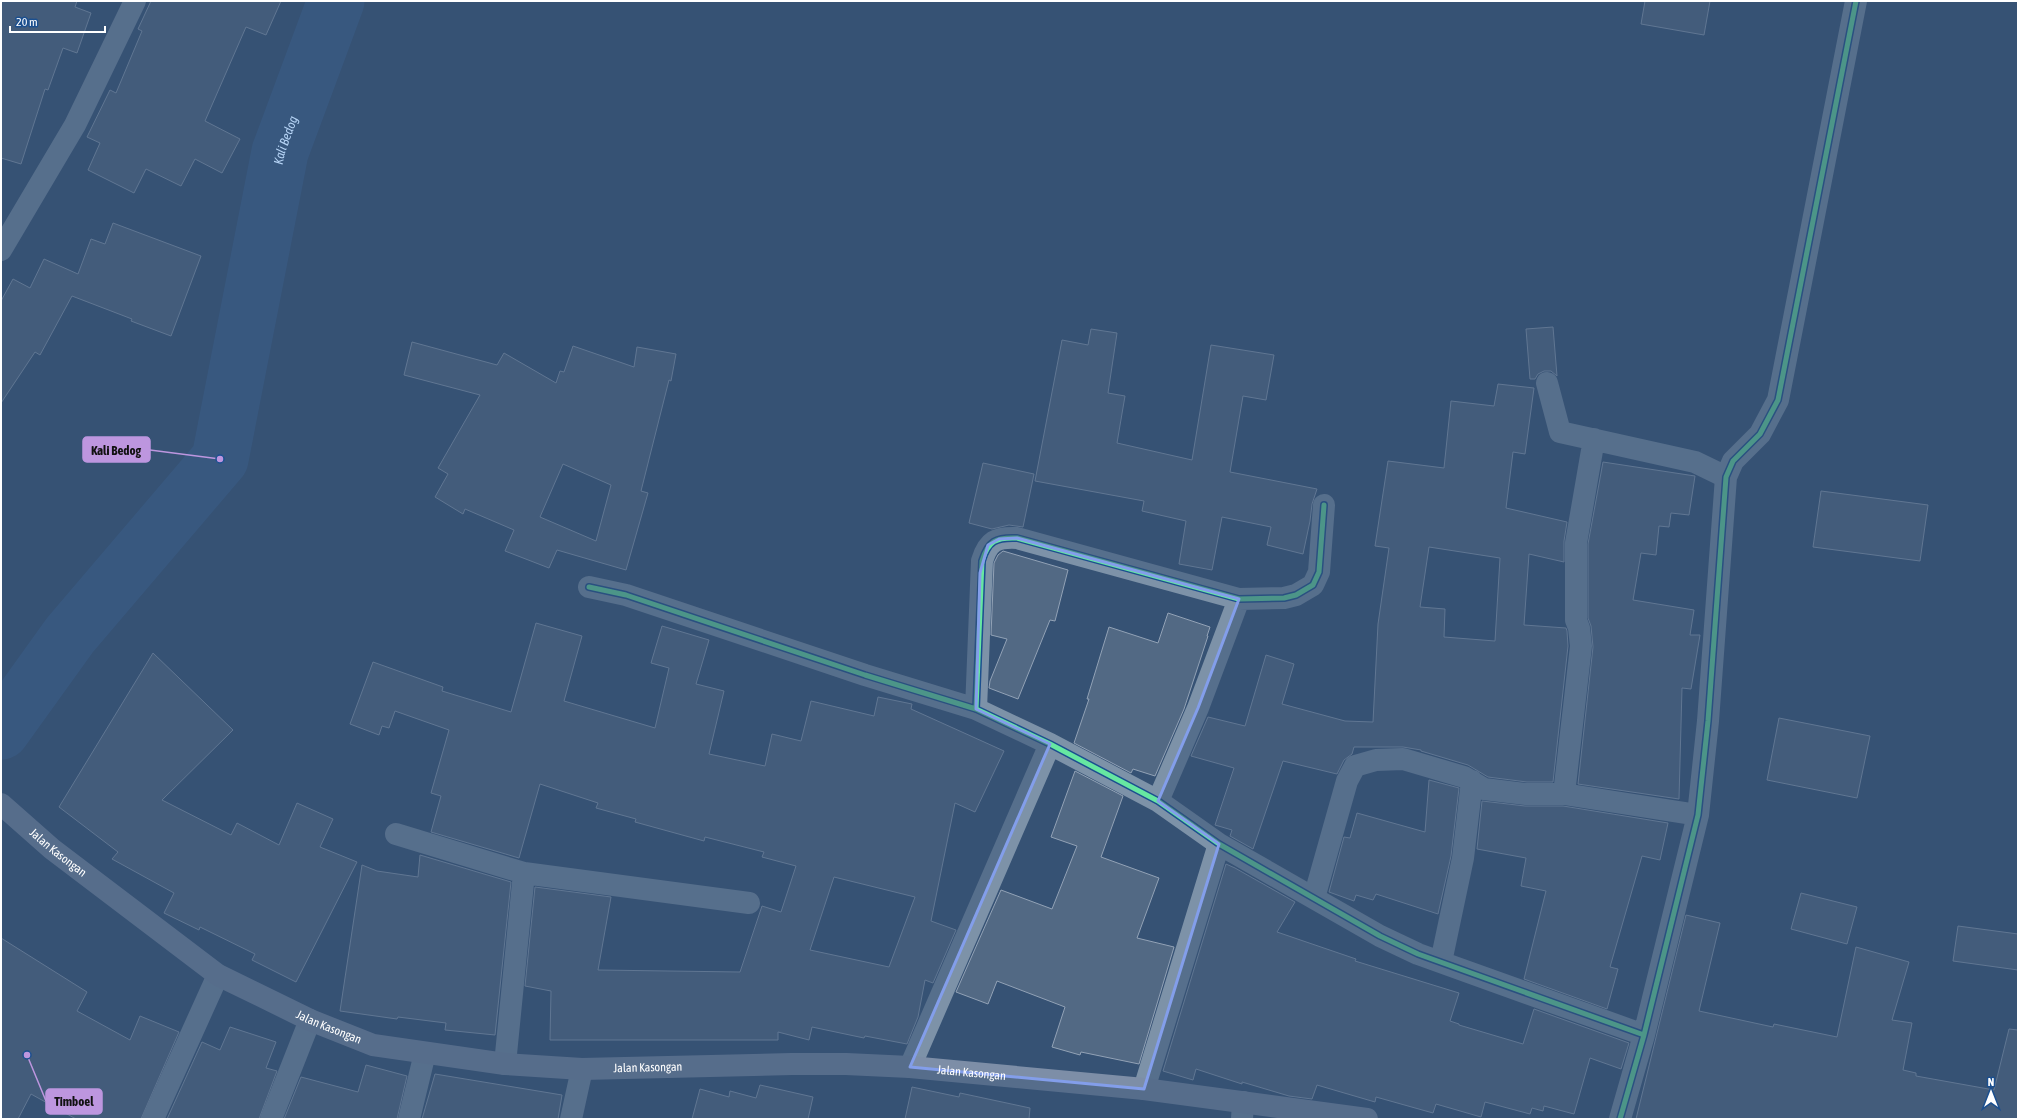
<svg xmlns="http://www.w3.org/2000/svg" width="2019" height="1120" viewBox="0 0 2019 1120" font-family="'Asap Condensed',sans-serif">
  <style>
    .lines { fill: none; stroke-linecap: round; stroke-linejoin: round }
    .river { stroke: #3b618d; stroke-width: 57 }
    .building { fill: #526984; stroke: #92a2b6; fill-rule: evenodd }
    .minor { stroke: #7d92a8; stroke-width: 22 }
    .major { stroke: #7d8ea7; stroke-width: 22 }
    .cycleway-casing { stroke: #1b4f8f; stroke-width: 8 }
    .cycleway { stroke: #66e7a1; stroke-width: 5 }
    .marked { fill: none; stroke: #839eea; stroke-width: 3; stroke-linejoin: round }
    .labels { text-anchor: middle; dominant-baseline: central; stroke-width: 3.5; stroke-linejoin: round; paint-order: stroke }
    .street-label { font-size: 12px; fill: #fff; stroke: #1b4f8f }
    .water-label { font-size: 13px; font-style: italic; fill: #b5d3f5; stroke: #1b4f8f }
    .leader { fill: none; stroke: #bd96df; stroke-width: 1.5 }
    .callout-dot { fill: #bd96df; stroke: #1b4f8f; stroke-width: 1.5 }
    .callout { fill: #bd96df; stroke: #bd96df; stroke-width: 1.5 }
    .callout-label { font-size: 13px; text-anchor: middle; font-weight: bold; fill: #111 }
  </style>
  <rect width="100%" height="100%" fill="#365274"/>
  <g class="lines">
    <path class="river" id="s1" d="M 1,731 L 70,635 L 220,459 L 280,152 L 336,1"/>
  </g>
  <path class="building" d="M 1,1 L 77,1 L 75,7 L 91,13 L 77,53 L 63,48 L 48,90 L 45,89 L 21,164 L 1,158 Z
    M 151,1 L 281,1 L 266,35 L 246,27 L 205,121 L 240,139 L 222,173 L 195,159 L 181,186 L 146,169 L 134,193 L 88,170 L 100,143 L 87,137 L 110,90 L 116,93 L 142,31 L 138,29 Z
    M 1645,1 L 1710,1 L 1704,35 L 1641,24 Z
    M 113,223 L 201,256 L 171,336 L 131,321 L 132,319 L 72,296 L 40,355 L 35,352 L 1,403 L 1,301 L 13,279 L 30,288 L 44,259 L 78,274 L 91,239 L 105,244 Z
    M 1553,327 L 1557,376 L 1551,371 L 1544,371 L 1538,374 L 1535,379 L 1530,379 L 1526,329 Z
    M 1091,329 L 1117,333 L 1108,393 L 1125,396 L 1117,443 L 1192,460 L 1211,345 L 1274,355 L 1266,400 L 1243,396 L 1230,472 L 1317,489 L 1312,504 L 1310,521 L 1303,554 L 1267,545 L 1271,527 L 1222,517 L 1212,570 L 1179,564 L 1186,521 L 1142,511 L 1144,501 L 1035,481 L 1062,340 L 1088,345 Z
    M 412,342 L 497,365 L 504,353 L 556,383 L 560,371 L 564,372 L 573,346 L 634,367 L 637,347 L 676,354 L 671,381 L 669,380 L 641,491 L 648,493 L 626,570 L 557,550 L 549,568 L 505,551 L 514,530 L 465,509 L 463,514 L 435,497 L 448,474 L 438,468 L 480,395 L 404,375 ZM 563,464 L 611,485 L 596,541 L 540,517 Z
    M 1498,384 L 1534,388 L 1525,454 L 1513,452 L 1506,508 L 1567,522 L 1564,541 L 1564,562 L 1529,554 L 1524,625 L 1566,628 L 1567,631 L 1568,646 L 1553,782 L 1527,782 L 1488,777 L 1468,765 L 1421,751 L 1421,750 L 1403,747 L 1354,747 L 1352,754 L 1344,760 L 1337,774 L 1283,761 L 1253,849 L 1230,836 L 1232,830 L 1215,825 L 1234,768 L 1191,756 L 1208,717 L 1245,726 L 1266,655 L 1294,664 L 1282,704 L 1345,721 L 1373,722 L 1378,624 L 1389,548 L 1375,546 L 1388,461 L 1444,468 L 1451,401 L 1494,406 ZM 1429,547 L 1500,558 L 1495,641 L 1444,637 L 1445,609 L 1420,607 Z
    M 1603,462 L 1695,476 L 1689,515 L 1671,513 L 1669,527 L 1659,526 L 1656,555 L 1641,553 L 1633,600 L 1694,610 L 1690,635 L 1700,635 L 1691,689 L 1682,688 L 1679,799 L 1578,784 L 1593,647 L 1591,626 L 1588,618 L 1588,544 Z
    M 983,463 L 1034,474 L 1023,527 L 1009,525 L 992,529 L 969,523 Z
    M 1821,491 L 1928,505 L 1920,561 L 1813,547 Z
    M 1003,551 L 1068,570 L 1055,621 L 1050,620 L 1018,699 L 989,688 L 990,681 L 1007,639 L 991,635 L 994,563 L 998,555 Z
    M 1168,613 L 1210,627 L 1207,636 L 1208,636 L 1184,709 L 1155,776 L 1133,769 L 1131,773 L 1074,743 L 1089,699 L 1087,699 L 1109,627 L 1158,643 Z
    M 536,623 L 582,636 L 564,701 L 655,728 L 669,668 L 651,663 L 662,626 L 709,640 L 696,684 L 724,691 L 709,754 L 765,766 L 772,734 L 801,741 L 811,701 L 874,716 L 878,697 L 912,704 L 911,709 L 1004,751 L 975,812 L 955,803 L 931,921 L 956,930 L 933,983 L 925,980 L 918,1017 L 907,1044 L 865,1036 L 864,1038 L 812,1027 L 809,1040 L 778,1032 L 778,1040 L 550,1040 L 551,991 L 525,986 L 535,887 L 611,897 L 598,970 L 740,972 L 762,906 L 781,912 L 796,866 L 762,857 L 764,852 L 705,837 L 704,841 L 635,822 L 636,819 L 596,808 L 598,803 L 540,784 L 519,858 L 431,832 L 441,796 L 431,793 L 449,730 L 395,711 L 389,728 L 382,726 L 379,735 L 350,724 L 373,662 L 443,687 L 442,691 L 511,712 ZM 834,877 L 915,897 L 889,967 L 810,950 Z
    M 153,653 L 233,730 L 162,800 L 231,835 L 237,823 L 279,845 L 297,803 L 333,819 L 320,847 L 357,862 L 296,982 L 252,960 L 255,954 L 200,927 L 199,930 L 164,913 L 174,893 L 112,859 L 118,852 L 59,807 Z
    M 1779,718 L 1870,736 L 1857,798 L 1767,780 Z
    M 1075,771 L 1123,796 L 1101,857 L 1159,878 L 1137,938 L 1174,947 L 1139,1064 L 1081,1052 L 1080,1055 L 1052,1047 L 1065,1007 L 997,981 L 988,1004 L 956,992 L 1001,890 L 1052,909 L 1077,846 L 1051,837 Z
    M 1429,780 L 1459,788 L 1451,856 L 1438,914 L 1376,894 L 1373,900 L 1356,895 L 1354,901 L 1329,892 L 1344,837 L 1350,838 L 1357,813 L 1425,832 Z
    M 1482,801 L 1525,806 L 1563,806 L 1668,823 L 1660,860 L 1642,856 L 1610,967 L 1618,969 L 1607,1009 L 1524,979 L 1546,891 L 1521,886 L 1526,858 L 1477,849 Z
    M 420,855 L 511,882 L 495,1035 L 445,1030 L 446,1023 L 398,1017 L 397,1019 L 340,1011 L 362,865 L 377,871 L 418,877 Z
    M 1226,864 L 1235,868 L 1295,902 L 1277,932 L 1356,959 L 1355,961 L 1459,993 L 1450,1021 L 1459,1024 L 1459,1025 L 1523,1044 L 1534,1009 L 1629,1043 L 1621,1069 L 1590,1058 L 1574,1114 L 1544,1106 L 1543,1111 L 1532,1108 L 1530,1114 L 1485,1102 L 1481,1117 L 1436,1104 L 1433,1113 L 1376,1097 L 1375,1102 L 1317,1085 L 1312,1099 L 1289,1096 L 1242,1082 L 1242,1084 L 1196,1069 L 1193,1080 L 1163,1071 Z
    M 1801,893 L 1857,907 L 1847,944 L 1791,929 Z
    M 1686,915 L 1720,923 L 1699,1011 L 1773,1027 L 1774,1024 L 1837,1037 L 1856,947 L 1909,962 L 1892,1020 L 1912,1023 L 1903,1070 L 1916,1073 L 1916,1076 L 1994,1090 L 2009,1029 L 2018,1030 L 2018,1119 L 1636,1119 Z
    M 1958,926 L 2018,934 L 2018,970 L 1953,961 Z
    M 1,938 L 87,992 L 77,1011 L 130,1040 L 140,1016 L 179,1032 L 141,1119 L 76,1119 L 31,1094 L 18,1119 L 1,1119 Z
    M 230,1027 L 276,1042 L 266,1068 L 277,1071 L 259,1119 L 167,1119 L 202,1042 L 220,1050 Z
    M 366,1065 L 407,1076 L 397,1119 L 284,1119 L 301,1077 L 358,1092 Z
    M 435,1074 L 562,1095 L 558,1119 L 422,1119 Z
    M 760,1085 L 813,1097 L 808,1119 L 692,1119 L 700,1089 L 729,1097 L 730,1091 L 756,1098 Z
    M 912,1087 L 959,1097 L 960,1093 L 1030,1108 L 1029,1119 L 905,1119 Z"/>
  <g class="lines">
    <path class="minor" d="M 1,250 L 75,125 L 135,1
      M 1547,383 L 1560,432 L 1695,462 L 1726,477
      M 1594,439 L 1576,543 L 1576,620 L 1579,628 L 1581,646 L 1564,794 L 1698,815
      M 589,587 L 626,595 L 865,675 L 976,709 L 1050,744 L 1158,801 L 1219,844 L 1380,936 L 1418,954 L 1644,1035
      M 976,709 L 982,561 C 988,541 996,537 1017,538 L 1239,599 L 1284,598 L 1296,595 L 1313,585 L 1319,572 L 1324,505
      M 1158,801 L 1198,708 L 1239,599
      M 396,834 L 524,873 L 749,903
      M 1314,898 L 1347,781 L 1355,766 L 1376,760 L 1403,759 L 1464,777 L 1484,789 L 1526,794 L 1564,794
      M 1441,962 L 1463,858 L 1472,781
      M 505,1064 L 524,873
      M 910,1067 L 1050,744
      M 1144,1089 L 1219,844
      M 153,1119 L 218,975
      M 271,1119 L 310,1020
      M 409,1119 L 425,1053
      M 571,1119 L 582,1069
      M 1242,1119 L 1243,1102
      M 1620,1119 L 1644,1035 L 1698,815 L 1708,721 L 1726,477 L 1733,461 L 1760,434 L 1778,400 L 1856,1"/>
    <path class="major" id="s2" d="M 1,804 L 52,849 L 218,975 L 310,1020 L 373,1045 L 505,1064 L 582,1069 L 792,1064 L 846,1064 L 910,1067 L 1144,1089 L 1367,1119"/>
    <g class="cycleway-casing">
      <path id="cycleway" d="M 589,587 L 626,595 L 865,675 L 976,709 L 1050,744 L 1158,801 L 1219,844 L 1380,936 L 1418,954 L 1644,1035
        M 976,709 L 982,561 C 988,541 996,537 1017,538 L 1239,599 L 1284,598 L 1296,595 L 1313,585 L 1319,572 L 1324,505
        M 1620,1119 L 1644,1035 L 1698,815 L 1708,721 L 1726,477 L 1733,461 L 1760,434 L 1778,400 L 1856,1"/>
    </g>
    <use href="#cycleway" class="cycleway"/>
  </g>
  <path d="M0 0H2019V1120H0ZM 1017,538 L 1239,599 L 1198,708 L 1158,801 L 1219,844 L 1144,1089 L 910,1067 L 1050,744 L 976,709 L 980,573 L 988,545 L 999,539 Z" fill="#365274" fill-opacity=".55" fill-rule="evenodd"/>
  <path class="marked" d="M 1017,538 L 1239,599 L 1198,708 L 1158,801 L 1219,844 L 1144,1089 L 910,1067 L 1050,744 L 976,709 L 980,573 L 988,545 L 999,539 Z"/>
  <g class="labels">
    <g class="street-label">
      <text stroke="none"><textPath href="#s2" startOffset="75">Jalan Kasongan</textPath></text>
      <text stroke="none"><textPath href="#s2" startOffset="399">Jalan Kasongan</textPath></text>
      <text stroke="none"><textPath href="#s2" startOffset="723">Jalan Kasongan</textPath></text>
      <text stroke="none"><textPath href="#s2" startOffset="1047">Jalan Kasongan</textPath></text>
    </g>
    <g class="water-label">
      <text stroke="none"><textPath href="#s1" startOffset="675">Kali Bedog</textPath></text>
    </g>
  </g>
  <path class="leader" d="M220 459L150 450M27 1055L46 1101"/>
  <g class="callout-dot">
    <circle cx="220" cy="459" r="4"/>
    <circle cx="27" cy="1055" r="4"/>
  </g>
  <g class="callout">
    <rect x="83" y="437" width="67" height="25" rx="4"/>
    <rect x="46" y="1089" width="56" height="25" rx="4"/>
  </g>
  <g class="callout-label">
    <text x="116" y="455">Kali Bedog</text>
    <text x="74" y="1106">Timboel</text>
  </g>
  <rect width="2019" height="1120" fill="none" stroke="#ffffff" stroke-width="4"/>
  <g transform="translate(1991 1092)" stroke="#1b4f8f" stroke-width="3" paint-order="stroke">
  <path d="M0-3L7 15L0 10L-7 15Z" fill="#ffffff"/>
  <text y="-6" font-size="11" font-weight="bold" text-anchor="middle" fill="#ffffff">N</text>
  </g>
  <path d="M10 26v6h95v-6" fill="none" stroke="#ffffff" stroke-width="2"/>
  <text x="16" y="26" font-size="12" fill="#ffffff" stroke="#1b4f8f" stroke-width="3" paint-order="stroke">20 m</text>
</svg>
